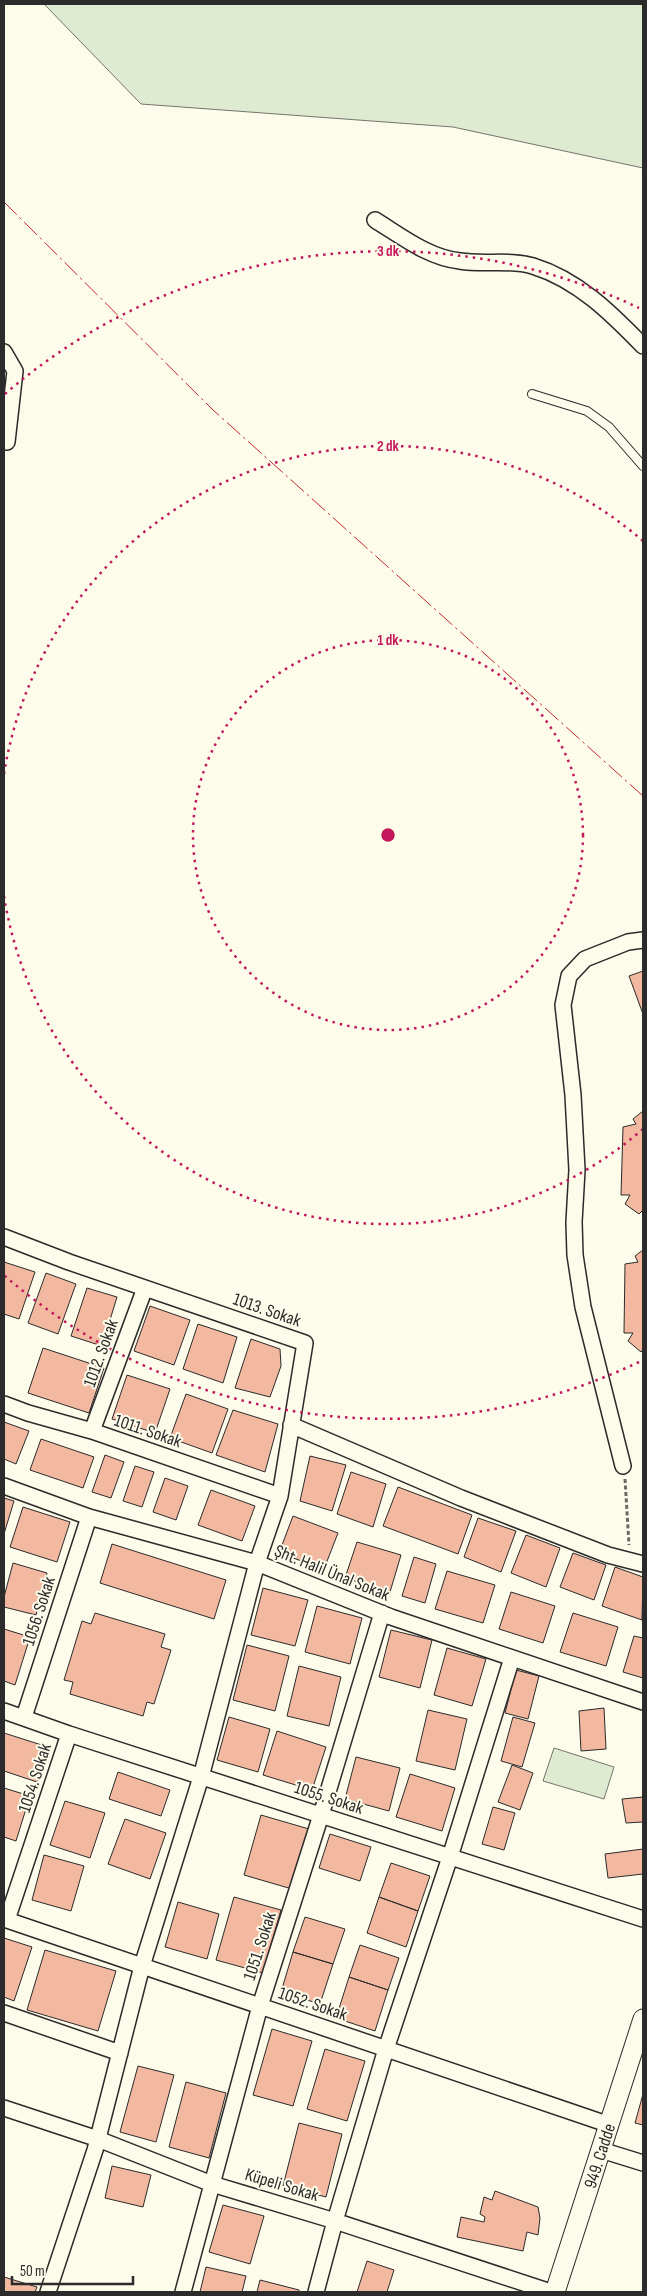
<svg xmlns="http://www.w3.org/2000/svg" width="647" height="2296" viewBox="0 0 647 2296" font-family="'Sofia Sans Condensed',sans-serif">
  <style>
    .green { fill: #deebd1; stroke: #74746e }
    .building { fill: #f2b8a0; stroke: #2b2b2b }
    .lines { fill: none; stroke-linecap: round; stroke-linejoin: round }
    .service-casing { stroke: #2b2b2b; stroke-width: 10 }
    .minor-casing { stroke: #2b2b2b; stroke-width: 18 }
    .tertiary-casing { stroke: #2b2b2b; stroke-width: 21 }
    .path { stroke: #6a6964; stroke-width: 3; stroke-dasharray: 4 2.5; stroke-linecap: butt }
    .service { stroke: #fdfbea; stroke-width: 8 }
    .minor { stroke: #fdfbea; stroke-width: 15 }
    .tertiary { stroke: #fdfbea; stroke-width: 19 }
    .power { stroke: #c62828; stroke-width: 1; stroke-dasharray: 18 4 2.5 4; stroke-linecap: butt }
    .ring { fill: none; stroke: #c2185b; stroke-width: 2.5; stroke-dasharray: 2.5 5 }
    .labels { text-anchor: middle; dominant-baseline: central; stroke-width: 4; stroke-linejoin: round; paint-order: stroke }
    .street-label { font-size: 18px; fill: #2b2b2b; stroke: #fdfbea }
    .centre { fill: #c2185b; stroke: #fdfbea; stroke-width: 2.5 }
    .ring-label { font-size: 15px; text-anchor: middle; font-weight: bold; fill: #c2185b; stroke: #fdfbea; stroke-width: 4; stroke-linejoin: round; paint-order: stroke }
  </style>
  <rect width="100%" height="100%" fill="#fdfbea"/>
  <path class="green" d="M 44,4 L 643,4 L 643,168 L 453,127 L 141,104 Z
    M 554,1748 L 614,1767 L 604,1799 L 543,1781 Z"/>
  <path class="building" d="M 643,971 L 643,1014 L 629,976 Z
    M 643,1111 L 643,1210 L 639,1214 L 625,1204 L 630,1195 L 621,1195 L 623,1127 L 636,1124 L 633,1119 Z
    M 643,1250 L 643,1349 L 641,1352 L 628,1341 L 633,1333 L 624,1333 L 625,1264 L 638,1262 L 635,1256 Z
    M 4,1262 L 35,1272 L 19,1319 L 4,1314 Z
    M 46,1273 L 76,1284 L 58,1334 L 28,1323 Z
    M 87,1288 L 117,1297 L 102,1346 L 71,1336 Z
    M 150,1306 L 190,1320 L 174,1365 L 134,1351 Z
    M 198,1324 L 237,1337 L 223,1383 L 183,1369 Z
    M 251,1339 L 280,1349 L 281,1366 L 270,1397 L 235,1388 Z
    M 43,1348 L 104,1368 L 89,1413 L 28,1393 Z
    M 127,1375 L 170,1389 L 155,1433 L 112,1419 Z
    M 186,1394 L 228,1409 L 212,1453 L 170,1438 Z
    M 233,1410 L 278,1424 L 265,1472 L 216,1455 Z
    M 4,1422 L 29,1431 L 16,1464 L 4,1459 Z
    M 41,1439 L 94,1457 L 83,1488 L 30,1470 Z
    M 105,1455 L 124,1462 L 111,1498 L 92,1492 Z
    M 310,1456 L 346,1465 L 332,1511 L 300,1501 Z
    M 135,1466 L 154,1472 L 142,1507 L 123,1501 Z
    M 351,1472 L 386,1484 L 373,1527 L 337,1514 Z
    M 165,1478 L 188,1486 L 176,1520 L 153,1512 Z
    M 398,1487 L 472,1515 L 458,1554 L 383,1526 Z
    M 211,1490 L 255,1506 L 242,1541 L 198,1525 Z
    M 4,1498 L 14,1501 L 4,1534 Z
    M 23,1507 L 70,1522 L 57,1562 L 10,1547 Z
    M 293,1516 L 338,1533 L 324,1569 L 279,1553 Z
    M 478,1518 L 516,1531 L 501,1572 L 464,1557 Z
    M 526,1535 L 560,1548 L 546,1587 L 511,1573 Z
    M 357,1542 L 401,1555 L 390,1592 L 345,1578 Z
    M 112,1544 L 226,1580 L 214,1619 L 100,1583 Z
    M 573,1553 L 606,1565 L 594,1600 L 560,1587 Z
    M 414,1557 L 436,1564 L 425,1603 L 402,1596 Z
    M 13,1563 L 47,1573 L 36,1615 L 4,1607 L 4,1597 Z
    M 615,1567 L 643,1577 L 642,1620 L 602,1606 Z
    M 447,1571 L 495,1585 L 483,1623 L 435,1609 Z
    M 263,1588 L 308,1600 L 295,1646 L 251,1635 Z
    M 511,1592 L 555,1606 L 543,1643 L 499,1629 Z
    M 317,1606 L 362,1618 L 350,1664 L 305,1652 Z
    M 95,1613 L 165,1634 L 161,1647 L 171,1650 L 154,1704 L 147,1702 L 143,1716 L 70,1694 L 73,1682 L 64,1680 L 82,1621 L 91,1624 Z
    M 573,1613 L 618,1627 L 606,1666 L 560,1652 Z
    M 4,1629 L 30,1637 L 15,1685 L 4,1681 Z
    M 391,1630 L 432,1640 L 420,1688 L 379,1677 Z
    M 634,1636 L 643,1638 L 643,1678 L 623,1672 Z
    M 247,1645 L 289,1656 L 275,1711 L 233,1700 Z
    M 447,1648 L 486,1659 L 472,1706 L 434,1695 Z
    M 299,1666 L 341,1677 L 329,1726 L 287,1716 Z
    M 516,1670 L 539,1676 L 528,1719 L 505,1713 Z
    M 604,1708 L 606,1749 L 581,1751 L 579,1711 Z
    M 428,1710 L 467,1719 L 455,1770 L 416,1761 Z
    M 229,1717 L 270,1729 L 258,1772 L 217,1760 Z
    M 513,1717 L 535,1723 L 522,1767 L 501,1761 Z
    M 277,1731 L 326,1747 L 312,1790 L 263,1775 Z
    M 4,1733 L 48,1747 L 37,1782 L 4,1771 Z
    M 356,1757 L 400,1768 L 389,1811 L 345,1799 Z
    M 512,1765 L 533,1773 L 520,1810 L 498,1802 Z
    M 118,1772 L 170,1790 L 161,1816 L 109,1799 Z
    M 410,1774 L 455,1788 L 442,1831 L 396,1817 Z
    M 4,1788 L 30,1796 L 16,1841 L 4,1837 Z
    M 643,1797 L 643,1822 L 626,1823 L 622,1799 Z
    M 65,1801 L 105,1813 L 90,1858 L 50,1845 Z
    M 493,1807 L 515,1813 L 504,1850 L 482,1844 Z
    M 261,1815 L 309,1829 L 292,1889 L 244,1875 Z
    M 125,1819 L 166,1833 L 150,1879 L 108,1864 Z
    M 330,1834 L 371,1847 L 360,1881 L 319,1868 Z
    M 643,1849 L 643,1874 L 608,1878 L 605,1854 Z
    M 44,1855 L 84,1866 L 71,1911 L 32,1900 Z
    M 391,1863 L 430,1876 L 418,1911 L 379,1897 Z
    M 234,1897 L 281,1910 L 263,1973 L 216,1960 Z
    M 379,1897 L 418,1911 L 406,1947 L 367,1933 Z
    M 178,1902 L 219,1914 L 207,1959 L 165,1947 Z
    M 305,1917 L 345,1929 L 333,1964 L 293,1952 Z
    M 4,1938 L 32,1947 L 14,2001 L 4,1997 Z
    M 360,1945 L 399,1958 L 388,1990 L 349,1977 Z
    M 45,1950 L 116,1971 L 98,2031 L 27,2010 Z
    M 293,1952 L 333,1964 L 320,2004 L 281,1992 Z
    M 349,1977 L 388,1990 L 375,2031 L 336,2018 Z
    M 272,2029 L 312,2041 L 293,2106 L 253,2095 Z
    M 325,2049 L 365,2061 L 347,2121 L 307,2109 Z
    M 138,2066 L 174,2075 L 156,2142 L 120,2132 Z
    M 186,2082 L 226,2093 L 209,2158 L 169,2147 Z
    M 643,2094 L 643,2125 L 635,2123 Z
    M 299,2123 L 342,2134 L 326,2197 L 283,2186 Z
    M 112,2166 L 151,2175 L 143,2207 L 105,2198 Z
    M 495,2191 L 538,2207 L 540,2218 L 538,2235 L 527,2232 L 523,2251 L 457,2237 L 461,2217 L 484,2222 L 485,2217 L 480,2214 L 484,2197 L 492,2200 Z
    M 223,2205 L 264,2216 L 250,2264 L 209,2252 Z
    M 367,2261 L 394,2270 L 387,2292 L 357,2292 Z
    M 206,2267 L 246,2276 L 242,2292 L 200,2292 Z
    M 4,2277 L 37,2287 L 35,2292 L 4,2292 Z
    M 260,2280 L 299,2290 L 299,2292 L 257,2292 Z"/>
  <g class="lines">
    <g class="service-casing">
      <path id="service" d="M 532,394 L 587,411 L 609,427 L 643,466"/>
    </g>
    <g class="minor-casing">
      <path id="minor" d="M 375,220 C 401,236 429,258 460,261 C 485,265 509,259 533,266 C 578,280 611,313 643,346
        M 4,352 L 15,371 L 7,442
        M 4,1237 L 69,1262 L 305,1343 L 280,1496 L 257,1563 L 201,1777 L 142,1966 L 95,2150 L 48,2292
        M 4,1404 L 28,1413 L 92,1431 L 280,1496
        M 291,1425 L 461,1498 L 608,1555 L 643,1564
        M 92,1431 L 145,1288
        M 623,1466 L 583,1307 L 575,1255 L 574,1222 L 577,1170 L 573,1095 L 563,1005 L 569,976 L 585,959 L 628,942 L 643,940
        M 4,1486 L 89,1517 L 257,1563 L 391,1617 L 643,1702
        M 4,1711 L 69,1734 L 643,1919
        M 24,1717 L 89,1517
        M 4,1919 L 610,2125
        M 7,1920 L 69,1734
        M 4,2013 L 120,2053
        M 4,2108 L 98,2139 L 212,2184 L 335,2221 L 551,2292
        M 601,2150 L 643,2163
        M 183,2292 L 260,2006 L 321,1815 L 382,1613
        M 316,2292 L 335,2221 L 386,2049 L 450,1857 L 512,1658"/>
    </g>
    <g class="tertiary-casing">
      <path id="tertiary" d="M 555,2292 L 643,2019"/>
    </g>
    <path class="path" d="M 625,1479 L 629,1545"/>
    <use href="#service" class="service"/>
    <use href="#minor" class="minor"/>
    <use href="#tertiary" class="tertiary"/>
    <path class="power" d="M 4,202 L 212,409 L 643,796"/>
  </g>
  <g class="ring">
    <circle cx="388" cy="835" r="195"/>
    <path d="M643 1129A389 389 0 0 1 4 896M4 774A389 389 0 0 1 643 541"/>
    <path d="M639 1362A584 584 0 0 1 5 1276M5 394A584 584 0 0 1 639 308"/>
  </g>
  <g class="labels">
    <g class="street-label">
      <text transform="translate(267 1310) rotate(19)">1013. Sokak</text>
      <text transform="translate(101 1353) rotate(-70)">1012. Sokak</text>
      <text transform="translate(148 1431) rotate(19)">1011. Sokak</text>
      <text transform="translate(332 1573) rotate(22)">Şht. Halil Ünal Sokak</text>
      <text transform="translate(39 1611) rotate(-72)">1056. Sokak</text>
      <text transform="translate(35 1778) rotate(-72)">1054. Sokak</text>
      <text transform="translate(329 1798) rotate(18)">1055. Sokak</text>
      <text transform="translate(260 1946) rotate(-72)">1051. Sokak</text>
      <text transform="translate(313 2004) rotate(19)">1052. Sokak</text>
      <text transform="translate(600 2156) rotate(-72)">949. Cadde</text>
      <text transform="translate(282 2185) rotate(17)">Küpeli Sokak</text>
    </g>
  </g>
  <circle cx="388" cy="835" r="8" class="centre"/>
  <g class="ring-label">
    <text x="388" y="256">3 dk</text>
    <text x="388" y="451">2 dk</text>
    <text x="388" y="645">1 dk</text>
  </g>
  <rect width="647" height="2296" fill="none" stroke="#2b2b2b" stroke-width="10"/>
  <path d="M12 2276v8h121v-8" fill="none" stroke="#2b2b2b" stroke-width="2.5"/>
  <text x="20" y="2276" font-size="15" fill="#2b2b2b" stroke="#fdfbea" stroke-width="4" paint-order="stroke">50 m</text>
</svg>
